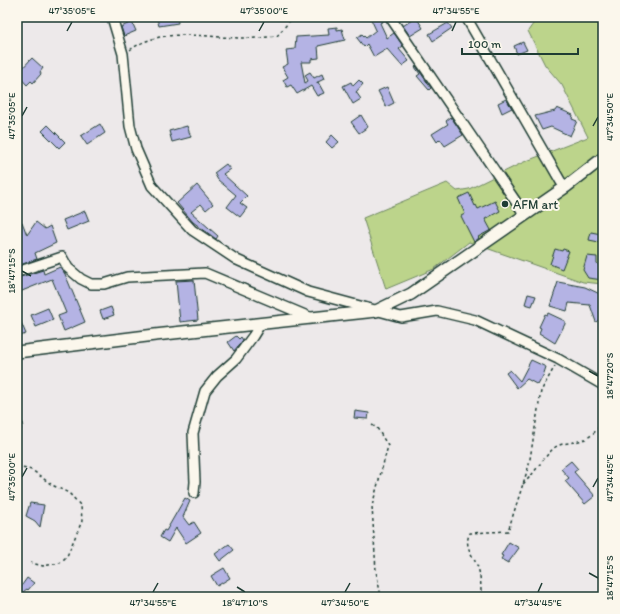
<svg xmlns="http://www.w3.org/2000/svg" width="620" height="614" viewBox="0 0 620 614" font-family="Itim,sans-serif">
  <style>
    .green { fill: #bcd48b; stroke: #6e8860 }
    .building { fill: #b4b3e4; stroke: #1f3d34 }
    .lines { fill: none; stroke-linecap: round; stroke-linejoin: round }
    .minor-casing { stroke: #1f3d34; stroke-width: 12 }
    .major-casing { stroke: #1f3d34; stroke-width: 14 }
    .path { stroke: #1f3d34; stroke-width: 1.5; stroke-dasharray: 3 3; stroke-linecap: butt }
    .minor { stroke: #fbf7ec; stroke-width: 9 }
    .major { stroke: #fbf7ec; stroke-width: 11 }
    .ticks { fill: none; stroke: #1f3d34; stroke-width: 1.5 }
    .poi-dot { fill: #1f3d34; stroke: #fbf7ec; stroke-width: 1.5 }
    .labels { text-anchor: middle; dominant-baseline: central; stroke-width: 4; stroke-linejoin: round; paint-order: stroke }
    .poi-label { font-size: 13px; fill: #1f3d34; stroke: #fbf7ec; text-anchor: start }
    .neatline { fill: none; stroke: #1f3d34; stroke-width: 1.5 }
    .ticks-label { font-size: 10px; text-anchor: middle; fill: #1f3d34 }
  </style>
  <rect width="100%" height="100%" fill="#ede9ea"/>
  <filter id="ink" filterUnits="userSpaceOnUse"><feTurbulence type="fractalNoise" baseFrequency=".025" numOctaves="2"/><feDisplacementMap in="SourceGraphic" scale="8" xChannelSelector="R" yChannelSelector="G"/><feConvolveMatrix kernelMatrix="1 2 1 2 8 2 1 2 1" color-interpolation-filters="sRGB"/></filter>
  <g filter="url(#ink)">
    <path class="green" d="M 538,17 C 553,17 590,15 603,22 L 603,284 L 583,282 L 469,242 L 434,269 L 386,289 L 363,218 L 447,183 L 457,191 L 469,189 L 524,162 L 588,137 L 562,85 L 545,65 L 528,31 Z"/>
    <path class="building" d="M 166,17 L 177,17 L 178,23 L 159,26 L 157,19 Z
      M 370,17 L 384,17 L 385,20 L 380,23 L 387,38 L 394,33 L 403,46 L 399,49 L 409,61 L 402,66 L 387,49 L 374,57 L 367,44 L 364,47 L 357,38 L 362,34 L 366,38 L 376,30 Z
      M 416,17 L 423,28 L 410,36 L 403,26 Z
      M 132,22 L 136,31 L 124,36 L 121,27 Z
      M 448,23 L 452,28 L 433,41 L 429,34 Z
      M 337,27 L 337,30 L 342,29 L 345,40 L 318,46 L 319,58 L 311,59 L 311,62 L 301,62 L 305,83 L 308,81 L 305,75 L 310,72 L 314,78 L 322,74 L 324,79 L 316,83 L 318,82 L 324,93 L 317,96 L 311,86 L 297,94 L 291,85 L 287,87 L 283,80 L 288,77 L 282,67 L 288,64 L 286,50 L 295,49 L 296,37 L 329,35 L 328,28 Z
      M 523,42 L 527,50 L 517,54 L 514,46 Z
      M 32,58 L 43,68 L 40,72 L 41,74 L 33,83 L 31,81 L 27,85 L 17,74 Z
      M 416,66 L 431,88 L 429,90 L 417,76 L 420,74 L 415,67 Z
      M 359,80 L 363,84 L 356,92 L 361,99 L 353,104 L 343,86 L 351,82 L 353,86 Z
      M 387,87 L 394,103 L 386,107 L 378,91 Z
      M 506,99 L 512,108 L 502,113 L 498,103 Z
      M 557,108 L 573,115 L 572,119 L 577,121 L 570,136 L 551,127 L 542,130 L 535,116 L 555,111 Z
      M 361,115 L 368,127 L 359,133 L 351,122 Z
      M 451,117 L 463,135 L 445,146 L 440,139 L 437,142 L 432,134 L 448,124 L 446,121 Z
      M 100,124 L 105,133 L 87,145 L 81,136 Z
      M 48,125 L 65,142 L 59,148 L 42,131 Z
      M 187,126 L 191,137 L 172,142 L 169,131 Z
      M 332,135 L 339,142 L 332,148 L 326,142 Z
      M 226,164 L 230,169 L 223,174 L 247,196 L 240,203 L 247,208 L 240,217 L 227,207 L 236,195 L 218,180 L 214,173 Z
      M 197,185 L 213,204 L 206,210 L 201,204 L 191,212 L 218,236 L 216,239 L 193,222 L 177,203 Z
      M 469,193 L 475,206 L 476,205 L 478,209 L 495,201 L 500,211 L 485,219 L 491,230 L 478,237 L 479,238 L 474,242 L 461,216 L 465,214 L 458,198 Z
      M 85,211 L 89,221 L 67,230 L 63,220 Z
      M 22,222 L 27,235 L 36,222 L 45,229 L 50,226 L 56,243 L 35,253 L 37,259 L 17,266 L 17,224 Z
      M 591,232 L 601,234 L 599,242 L 589,240 Z
      M 555,249 L 562,251 L 563,249 L 569,251 L 562,269 L 550,264 Z
      M 587,256 L 597,257 L 597,263 L 603,270 L 603,280 L 588,278 L 583,270 Z
      M 60,267 L 65,274 L 85,322 L 64,331 L 58,316 L 66,313 L 52,279 L 17,293 L 17,278 L 43,270 L 44,274 Z
      M 194,280 L 198,320 L 180,322 L 176,281 Z
      M 558,282 L 585,287 L 602,295 L 602,303 L 599,306 L 601,318 L 596,322 L 590,305 L 569,303 L 567,311 L 550,306 Z
      M 528,294 L 536,296 L 532,306 L 525,304 Z
      M 111,307 L 114,315 L 103,319 L 100,311 Z
      M 48,308 L 53,320 L 36,327 L 31,315 Z
      M 17,313 L 26,334 L 17,337 Z
      M 548,313 L 565,321 L 565,324 L 555,343 L 539,333 L 541,328 L 539,327 L 545,314 L 547,315 Z
      M 236,336 L 239,339 L 241,337 L 243,340 L 234,351 L 228,342 Z
      M 531,360 L 546,367 L 543,376 L 538,385 L 527,379 L 517,388 L 506,373 L 510,370 L 520,381 Z
      M 355,411 L 369,413 L 368,419 L 354,418 Z
      M 571,461 L 578,469 L 574,472 L 595,496 L 585,504 L 565,481 L 569,478 L 561,469 Z
      M 185,498 L 190,501 L 183,517 L 189,525 L 194,522 L 201,533 L 186,543 L 176,528 L 168,542 L 160,537 L 164,530 L 166,531 Z
      M 30,503 L 44,505 L 40,527 L 35,521 L 26,516 Z
      M 509,542 L 519,548 L 508,563 L 501,559 L 503,556 L 501,555 Z
      M 229,544 L 234,550 L 220,561 L 215,554 Z
      M 224,568 L 230,578 L 217,586 L 211,576 Z
      M 27,578 L 34,583 L 28,590 L 27,589 L 17,596 L 17,592 Z"/>
    <g class="lines">
      <g class="minor-casing">
        <path id="minor" d="M 112,17 L 123,54 L 130,126 L 136,149 L 152,186 L 192,230 L 237,260 L 308,292 L 401,317 L 437,311 L 475,320 L 558,359 L 603,385
          M 390,17 L 525,215
          M 466,17 L 561,182 L 567,186
          M 17,272 L 62,257 L 68,268 L 81,279 L 91,284 L 104,284 L 127,277 L 205,273 L 312,318
          M 194,493 L 195,482 L 193,433 L 205,391 L 217,376 L 236,359 L 253,336 L 261,323"/>
      </g>
      <g class="major-casing">
        <path id="major" d="M 17,352 L 155,335 L 376,311 L 411,294 L 567,186 L 603,158"/>
      </g>
      <path class="path" d="M 602,17 L 603,19
        M 130,50 C 162,26 206,38 243,38 C 254,39 266,37 277,36 L 293,17
        M 17,412 L 23,424 L 21,429 L 17,434
        M 372,425 L 377,428 L 388,446 L 372,506 L 376,571 L 381,597
        M 17,467 L 32,470 L 52,485 L 69,493 L 81,506 L 82,521 L 67,556 L 60,563 L 43,566 L 31,563
        M 523,484 C 535,473 542,459 554,448 C 563,441 577,444 587,438 C 593,435 598,428 603,423
        M 481,597 C 481,588 481,580 479,571 C 476,558 462,547 470,533 L 508,531 L 529,465 L 541,391 L 555,366"/>
      <use href="#minor" class="minor"/>
      <use href="#major" class="major"/>
    </g>
  </g>
  <path class="ticks" d="M 67,31 L 72,22M 259,31 L 264,22M 452,31 L 456,22M 22,116 L 27,107M 593,126 L 598,117M 22,271 L 31,276M 589,371 L 598,376M 22,477 L 27,468M 593,487 L 598,478M 589,573 L 598,578M 237,587 L 245,592M 153,592 L 158,583M 345,592 L 350,583M 538,592 L 542,583"/>
  <circle class="poi-dot" cx="505" cy="204" r="4"/>
  <g class="labels">
    <g class="poi-label">
      <text x="513" y="204">AFM art</text>
    </g>
  </g>
  <rect width="620" height="614" fill="none" stroke="#fbf7ec" stroke-width="44"/>
  <path d="M462 48v6h116v-6" fill="none" stroke="#1f3d34" stroke-width="2"/>
  <text x="468" y="48" font-size="12" fill="#1f3d34" stroke="#fbf7ec" stroke-width="3" paint-order="stroke">100 m</text>
  <rect x="22" y="22" width="576" height="570" class="neatline"/>
  <g class="ticks-label">
    <text x="72" y="14">47°35'05"E</text>
    <text x="264" y="14">47°35'00"E</text>
    <text x="456" y="14">47°34'55"E</text>
    <text transform="translate(11 116) rotate(-90)" y="4">47°35'05"E</text>
    <text transform="translate(609 117) rotate(-90)" y="4">47°34'50"E</text>
    <text transform="translate(11 271) rotate(-90)" y="4">18°47'15"S</text>
    <text transform="translate(609 376) rotate(-90)" y="4">18°47'20"S</text>
    <text transform="translate(11 477) rotate(-90)" y="4">47°35'00"E</text>
    <text transform="translate(609 478) rotate(-90)" y="4">47°34'45"E</text>
    <text transform="translate(609 578) rotate(-90)" y="4">18°47'15"S</text>
    <text x="153" y="606">47°34'55"E</text>
    <text x="245" y="606">18°47'10"S</text>
    <text x="345" y="606">47°34'50"E</text>
    <text x="538" y="606">47°34'45"E</text>
  </g>
</svg>
